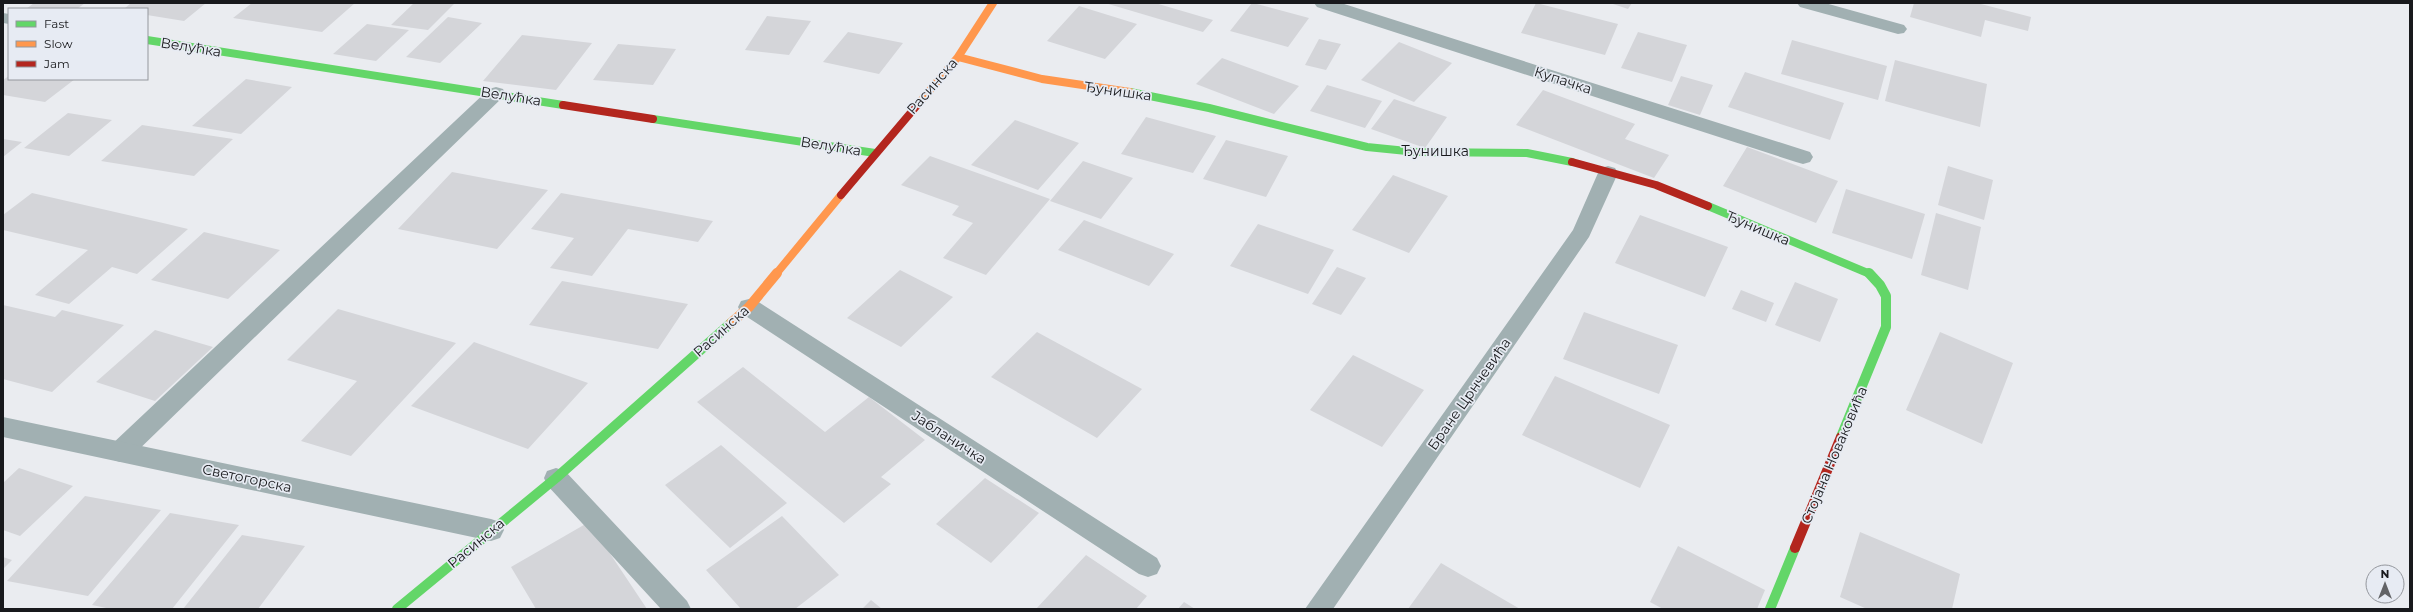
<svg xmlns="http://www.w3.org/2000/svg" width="2413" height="612" viewBox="0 0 2413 612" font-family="Montserrat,sans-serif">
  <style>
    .building { fill: #d4d5d9 }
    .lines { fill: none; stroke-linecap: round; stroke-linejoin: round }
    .lane { fill: #a1b0b2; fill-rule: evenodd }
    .street { fill: #a1b0b2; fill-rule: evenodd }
    .fast-far1 { stroke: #63d668; stroke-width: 8 }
    .fast { stroke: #63d668; stroke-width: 10 }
    .slow-far1 { stroke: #ff974d; stroke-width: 8 }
    .slow { stroke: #ff974d; stroke-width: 10 }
    .jam-far1 { stroke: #b3261e; stroke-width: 8 }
    .jam { stroke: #b3261e; stroke-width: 10 }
    .labels { text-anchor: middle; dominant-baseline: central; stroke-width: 3.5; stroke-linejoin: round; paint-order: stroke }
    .street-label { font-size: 14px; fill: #18191c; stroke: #e7ebf3 }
  </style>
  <rect width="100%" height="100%" fill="#eaecf0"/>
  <path class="building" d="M 34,3 L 85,3 L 77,9 L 26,9 Z
    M 131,3 L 206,3 L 184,21 L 147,15 L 147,9 L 124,9 Z
    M 252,3 L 355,3 L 322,32 L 233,18 Z
    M 414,3 L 455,3 L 428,30 L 391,25 Z
    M 1105,3 L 1155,3 L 1213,20 L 1203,32 Z
    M 1252,3 L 1253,3 L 1309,18 L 1288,47 L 1230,31 Z
    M 1536,3 L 1618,24 L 1605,55 L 1521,33 Z
    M 1610,3 L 1632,3 L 1628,9 Z
    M 1914,3 L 1977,3 L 2031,17 L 2028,31 L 1985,20 L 1981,37 L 1910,17 Z
    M 1079,6 L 1137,24 L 1105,59 L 1047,41 Z
    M 767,16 L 811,21 L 789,55 L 745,50 Z
    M 448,17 L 482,23 L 440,63 L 406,57 Z
    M 367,24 L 409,30 L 376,61 L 333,54 Z
    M 848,32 L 903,43 L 879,74 L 823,62 Z
    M 1638,32 L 1687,45 L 1672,82 L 1621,68 Z
    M 522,35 L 592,43 L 556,90 L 483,81 Z
    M 1319,39 L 1341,44 L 1326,70 L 1305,65 Z
    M 1792,40 L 1887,66 L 1878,100 L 1781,74 Z
    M 1399,42 L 1452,63 L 1414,102 L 1361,80 Z
    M 618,44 L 676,49 L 653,85 L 593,80 Z
    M 1222,58 L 1299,86 L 1274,114 L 1196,84 Z
    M 1895,60 L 1987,84 L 1980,127 L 1885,101 Z
    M 1745,72 L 1844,103 L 1830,140 L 1728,107 Z
    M 9,76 L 9,79 L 75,79 L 45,102 L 3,95 L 3,80 Z
    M 1681,76 L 1713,85 L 1700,115 L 1668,105 Z
    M 246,79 L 292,87 L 241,134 L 192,126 Z
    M 1327,85 L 1382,101 L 1365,128 L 1310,111 Z
    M 1543,90 L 1635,124 L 1625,139 L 1669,155 L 1654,178 L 1516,125 Z
    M 1394,99 L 1447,117 L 1425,148 L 1371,129 Z
    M 68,113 L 112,120 L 69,156 L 24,148 Z
    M 1146,117 L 1216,136 L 1193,173 L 1121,154 Z
    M 1015,120 L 1079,143 L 1038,190 L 971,165 Z
    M 142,125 L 233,139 L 194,176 L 101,161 Z
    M 3,139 L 22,142 L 3,157 Z
    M 1226,140 L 1288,156 L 1266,197 L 1203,179 Z
    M 1747,147 L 1838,181 L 1816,223 L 1723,186 Z
    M 930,156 L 1050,199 L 986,275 L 943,258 L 973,223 L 952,215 L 959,206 L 901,185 Z
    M 1083,161 L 1133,178 L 1101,219 L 1050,201 Z
    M 1948,166 L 1993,180 L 1984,220 L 1938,205 Z
    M 452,172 L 548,190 L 497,249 L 398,229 Z
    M 1393,175 L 1448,196 L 1409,253 L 1352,230 Z
    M 1846,189 L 1925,214 L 1912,259 L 1832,233 Z
    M 32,193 L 163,223 L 188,229 L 137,274 L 112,267 L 69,304 L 35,295 L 88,250 L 3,230 L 3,215 Z
    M 561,193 L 644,208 L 713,221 L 698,242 L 628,229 L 592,276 L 550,268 L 574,238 L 531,229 Z
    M 1936,213 L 1981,227 L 1968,290 L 1921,275 Z
    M 1640,215 L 1728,247 L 1705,297 L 1615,263 Z
    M 1084,220 L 1174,254 L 1149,286 L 1058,250 Z
    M 1258,224 L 1334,250 L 1308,294 L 1230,266 Z
    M 204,232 L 280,250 L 228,299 L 151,280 Z
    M 1337,267 L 1366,278 L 1341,315 L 1312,304 Z
    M 900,270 L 953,297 L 901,347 L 847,318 Z
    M 562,281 L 617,291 L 688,304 L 658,349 L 529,325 Z
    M 1795,282 L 1838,299 L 1820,342 L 1775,325 Z
    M 1741,290 L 1774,303 L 1766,322 L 1732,309 Z
    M 3,305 L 55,317 L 62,310 L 124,325 L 52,392 L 3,379 Z
    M 338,309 L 456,343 L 351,456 L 301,441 L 357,381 L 287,360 Z
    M 1584,312 L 1678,345 L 1659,394 L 1563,359 Z
    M 155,330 L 213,347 L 155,401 L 96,382 Z
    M 1037,332 L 1142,389 L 1097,438 L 991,377 Z
    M 1940,332 L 2013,363 L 1982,444 L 1906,410 Z
    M 474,342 L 535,364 L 588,383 L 528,449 L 411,406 Z
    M 1353,355 L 1424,390 L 1382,447 L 1310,410 Z
    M 743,367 L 825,432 L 869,397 L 925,440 L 881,477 L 891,484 L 844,523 L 697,402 Z
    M 1555,376 L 1670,425 L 1640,488 L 1522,435 Z
    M 721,445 L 787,503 L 730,548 L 665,485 Z
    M 19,468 L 73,486 L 20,536 L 3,530 L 3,483 Z
    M 985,478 L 1039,513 L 991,563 L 936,524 Z
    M 85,496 L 161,510 L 88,596 L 7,581 Z
    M 170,513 L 239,525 L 172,609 L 111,609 L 92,605 Z
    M 782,516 L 839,575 L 795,609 L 741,609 L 706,570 Z
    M 589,522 L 647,609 L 536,609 L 511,567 Z
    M 1860,532 L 1960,574 L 1952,609 L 1867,609 L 1840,597 Z
    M 242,535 L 305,546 L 258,609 L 183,609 Z
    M 1678,546 L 1765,590 L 1757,609 L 1663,609 L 1650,602 Z
    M 1086,555 L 1147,596 L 1136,609 L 1036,609 Z
    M 3,557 L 12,560 L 3,569 Z
    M 1441,563 L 1520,609 L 1408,609 Z
    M 871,600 L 882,609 L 862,609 Z
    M 1184,602 L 1195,609 L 1178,609 Z"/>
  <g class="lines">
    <path class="lane" d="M 496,87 L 503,89 L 505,93 L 503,97 L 129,459 L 120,462 L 111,459 L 108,452 L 111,445 L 489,89 Z
      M 556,468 L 565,471 L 687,601 L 691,609 L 661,609 L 547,485 L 544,478 L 547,471 Z"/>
    <path class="street" d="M 1314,3 L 1341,3 L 1810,152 L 1813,157 L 1810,162 L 1803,164 L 1796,162 L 1317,7 Z
      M 1797,3 L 1825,3 L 1904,25 L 1907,29 L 1904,33 L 1898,34 L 1800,7 Z
      M 3,13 L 9,14 L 9,24 L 3,23 Z
      M 1608,166 L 1615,168 L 1618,173 L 1589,237 L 1333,609 L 1305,609 L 1573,230 L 1598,173 L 1601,168 Z
      M 749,299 L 757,301 L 1157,558 L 1161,566 L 1157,574 L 1148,577 L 1139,574 L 741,313 L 738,307 L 741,301 Z
      M 3,417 L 491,519 L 500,522 L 504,530 L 500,538 L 491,541 L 3,437 Z"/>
    <path class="fast-far1" d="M 147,40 L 563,105
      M 1130,92 L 1209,108 L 1367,147 L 1417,152 L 1527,153 L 1572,162
      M 653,119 L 875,153
      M 1708,206 L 1870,274"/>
    <path class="fast" d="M 1841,437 L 1886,327 L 1886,296 L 1880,285 L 1869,273
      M 397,609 L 556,478 L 731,323
      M 1770,609 L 1795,548"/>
    <path class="slow-far1" d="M 958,57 L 1042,79 L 1130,92
      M 919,103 L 958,57 L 993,3
      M 776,274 L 841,195"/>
    <path class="slow" d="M 731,323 L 749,307 L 777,273"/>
    <path class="jam-far1" d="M 563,105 L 653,119
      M 1572,162 L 1656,185 L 1708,206
      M 841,195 L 919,103"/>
    <path class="jam" d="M 1795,548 L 1841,437"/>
  </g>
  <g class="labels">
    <g class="street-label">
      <text transform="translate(191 47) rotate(9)">Велућка</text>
      <text transform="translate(1563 80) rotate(18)">Купачка</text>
      <text transform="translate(932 86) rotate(-49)">Расинска</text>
      <text transform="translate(1118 91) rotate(8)">Ђунишка</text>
      <text transform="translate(511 96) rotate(9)">Велућка</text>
      <text transform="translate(831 146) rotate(9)">Велућка</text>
      <text x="1435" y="151">Ђунишка</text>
      <text transform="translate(1758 228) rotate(23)">Ђунишка</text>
      <text transform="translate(721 331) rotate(-42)">Расинска</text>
      <text transform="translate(1469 394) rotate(-55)">Бране Црнчевића</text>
      <text transform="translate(949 437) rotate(33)">Јабланичка</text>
      <text transform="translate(1834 455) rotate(-67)">Стојана Новаковића</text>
      <text transform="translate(247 478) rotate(12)">Светогорска</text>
      <text transform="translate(476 543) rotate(-40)">Расинска</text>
    </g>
  </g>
  <rect width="2413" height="612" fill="none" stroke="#18191c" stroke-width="8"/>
  <rect x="8" y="8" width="140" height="72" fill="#e7ebf3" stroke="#94979d"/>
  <rect x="16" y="21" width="20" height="6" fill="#63d668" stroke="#94979d"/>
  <text x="44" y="28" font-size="12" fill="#18191c">Fast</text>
  <rect x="16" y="41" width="20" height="6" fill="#ff974d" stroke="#94979d"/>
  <text x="44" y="48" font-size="12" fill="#18191c">Slow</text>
  <rect x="16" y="61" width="20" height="6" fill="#b3261e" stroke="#94979d"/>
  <text x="44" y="68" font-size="12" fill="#18191c">Jam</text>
  <g transform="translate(2385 584)"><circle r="19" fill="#e7ebf3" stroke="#94979d"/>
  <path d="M0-3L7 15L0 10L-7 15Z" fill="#626366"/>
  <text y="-6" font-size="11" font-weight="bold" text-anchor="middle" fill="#18191c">N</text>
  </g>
</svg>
